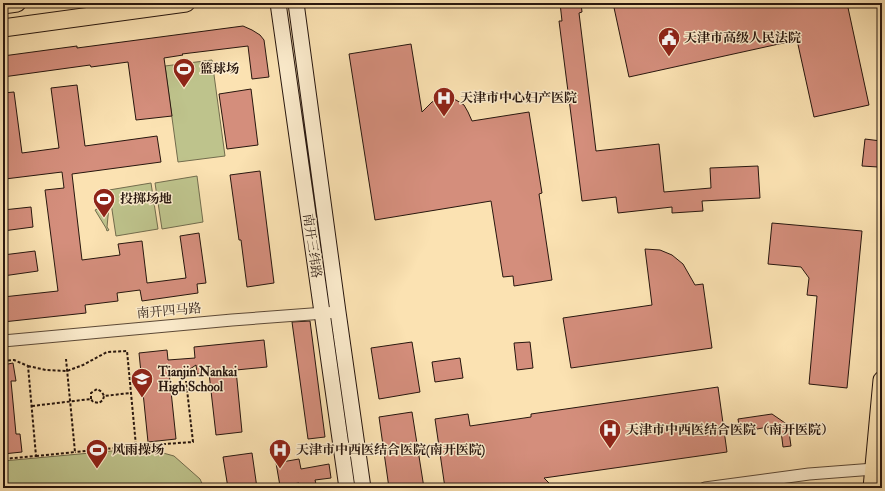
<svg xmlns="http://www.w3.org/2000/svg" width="885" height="491" viewBox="0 0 885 491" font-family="'IM FELL Double Pica','Noto Serif SC',serif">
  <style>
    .green { fill: #bec38c; stroke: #726c4d }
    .building { fill: #d48e7c; stroke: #27160e }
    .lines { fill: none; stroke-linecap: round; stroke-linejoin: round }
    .street-casing { stroke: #5c4937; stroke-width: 13 }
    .secondary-casing { stroke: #27160e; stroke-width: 17 }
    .primary-casing { stroke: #27160e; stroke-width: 19 }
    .path { stroke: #27160e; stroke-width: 2; stroke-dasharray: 3 2; stroke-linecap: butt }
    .street { stroke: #fceccd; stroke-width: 11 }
    .secondary { stroke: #fceccd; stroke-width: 15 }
    .primary { stroke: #fbe2b2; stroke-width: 17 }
    .labels { text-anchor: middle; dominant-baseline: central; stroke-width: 3; stroke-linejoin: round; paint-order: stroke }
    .poi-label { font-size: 13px; font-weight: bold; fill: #27160e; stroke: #fceccd; text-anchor: start }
    .street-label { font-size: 13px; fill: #27160e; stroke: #fceccd }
  </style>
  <rect width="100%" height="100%" fill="#fbe2b2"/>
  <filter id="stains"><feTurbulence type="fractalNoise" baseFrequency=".005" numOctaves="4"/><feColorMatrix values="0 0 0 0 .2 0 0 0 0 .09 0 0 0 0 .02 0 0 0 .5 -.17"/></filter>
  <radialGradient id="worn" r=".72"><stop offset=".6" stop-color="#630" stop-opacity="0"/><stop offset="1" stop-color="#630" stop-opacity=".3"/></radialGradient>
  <path class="green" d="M 212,60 L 225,156 L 178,162 L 165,66 Z
    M 197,176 L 203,222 L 162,229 L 155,183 Z
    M 151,183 L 158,229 L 116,236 L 109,190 Z
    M 109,206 L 107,227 L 109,230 L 107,231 L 106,228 L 95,210 L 102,207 Z
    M 145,448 L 174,456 L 200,479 L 204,488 L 3,488 L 3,461 Z"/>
  <path class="building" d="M 560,3 L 581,3 L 582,12 L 579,13 L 596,151 L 659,144 L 664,192 L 711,188 L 710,168 L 758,166 L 760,198 L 702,201 L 703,211 L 672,213 L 672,207 L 618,213 L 616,197 L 582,201 L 559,21 L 562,21 Z
    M 613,3 L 847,3 L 869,105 L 814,117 L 797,40 L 629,77 Z
    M 243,26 L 252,30 L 260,35 L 264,40 L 269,77 L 252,79 L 248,46 L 182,54 L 183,55 L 164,58 L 172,116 L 136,120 L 128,62 L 91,67 L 90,65 L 3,77 L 3,56 L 77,46 L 77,48 Z
    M 411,44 L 422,112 L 432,102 L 439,99 L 448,98 L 456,100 L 464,105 L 468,112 L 472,121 L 529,112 L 542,193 L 539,194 L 552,280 L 514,286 L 513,276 L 503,277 L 491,201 L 375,220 L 349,54 Z
    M 77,85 L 85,146 L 157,136 L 161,162 L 72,174 L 82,260 L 120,255 L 118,244 L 142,241 L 147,283 L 186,278 L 180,236 L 199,233 L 206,283 L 197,284 L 198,293 L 142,301 L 140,290 L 117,293 L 118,301 L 85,305 L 86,313 L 3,322 L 3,297 L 58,291 L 45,190 L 64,188 L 62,172 L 5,179 L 3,165 L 3,93 L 14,92 L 22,153 L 59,148 L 51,88 Z
    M 251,89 L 258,145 L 227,149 L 219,94 Z
    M 865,139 L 881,141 L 878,167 L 862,166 Z
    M 260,171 L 274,283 L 247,287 L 241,240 L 239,240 L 230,175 Z
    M 31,207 L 33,227 L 3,231 L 3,210 Z
    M 772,223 L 862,231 L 847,388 L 809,384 L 817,296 L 807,295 L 809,278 L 801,267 L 768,264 Z
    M 645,249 L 660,250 L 672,255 L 683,264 L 695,285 L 703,284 L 712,348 L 571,368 L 563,318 L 652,305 Z
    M 35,251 L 38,271 L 3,276 L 3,255 Z
    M 310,321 L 325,437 L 308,439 L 292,322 Z
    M 264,340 L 267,367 L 236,370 L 242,432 L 216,435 L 209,373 L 197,374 L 196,365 L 184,373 L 169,372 L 176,439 L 148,442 L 139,353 L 167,350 L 168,360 L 195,358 L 194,347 Z
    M 412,342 L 420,392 L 379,399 L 371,348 Z
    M 530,342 L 533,368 L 517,370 L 514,343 Z
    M 460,358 L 463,378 L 435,382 L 432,362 Z
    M 13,363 L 16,381 L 11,381 L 16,434 L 20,434 L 22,452 L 3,454 L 3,365 Z
    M 718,387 L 727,452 L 544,478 L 554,488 L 445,488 L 435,419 L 468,414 L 470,426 L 531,417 L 531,414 Z
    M 412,412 L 424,488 L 389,488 L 379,417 Z
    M 772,414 L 788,425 L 791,446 L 783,447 L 781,431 L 774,426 L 740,432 L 738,419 Z
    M 252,453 L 257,488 L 228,488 L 223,457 Z
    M 299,459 L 301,469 L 329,464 L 331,478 L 315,480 L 317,488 L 300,488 L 299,483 L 280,486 L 276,463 Z"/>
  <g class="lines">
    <g class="street-casing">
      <path id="street" d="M 3,341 L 232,320 L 338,312
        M 705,488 L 809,474 L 874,469"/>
    </g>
    <g class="secondary-casing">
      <path id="secondary" d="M 278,3 L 347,488
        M 296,3 L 338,312 L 363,488"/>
    </g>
    <g class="primary-casing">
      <path id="primary" d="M 3,5 L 17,3
        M 3,28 L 186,3
        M 872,488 L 882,380"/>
    </g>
    <path class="path" d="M 3,361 L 14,360 L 28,366 L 36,456 L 3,459
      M 28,366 L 46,370 L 67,371 L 83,365 L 107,352 L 127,351 L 136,446 L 75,452
      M 91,399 L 91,393 L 97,389 L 102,392 L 104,396
      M 32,406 L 91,399 L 93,402 L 99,403 L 103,400 L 104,396 L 130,393
      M 136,449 L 136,446 L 193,442 L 186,381
      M 36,456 L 75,452 L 66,359"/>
    <use href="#street" class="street"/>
    <use href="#secondary" class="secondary"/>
    <use href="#primary" class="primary"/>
  </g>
  <defs>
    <g id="civic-pin" transform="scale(1.15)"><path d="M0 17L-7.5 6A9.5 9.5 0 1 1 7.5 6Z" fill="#8f2418" stroke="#fceccd"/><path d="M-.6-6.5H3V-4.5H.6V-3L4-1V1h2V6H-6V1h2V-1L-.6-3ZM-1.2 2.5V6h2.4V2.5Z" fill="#fff"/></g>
    <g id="stadium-pin" transform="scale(1.15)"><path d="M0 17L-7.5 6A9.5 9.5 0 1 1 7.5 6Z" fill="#8f2418" stroke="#fceccd"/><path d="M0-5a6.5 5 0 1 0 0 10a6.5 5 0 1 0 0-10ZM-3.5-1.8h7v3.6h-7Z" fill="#fff"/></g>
    <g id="hospital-pin" transform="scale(1.15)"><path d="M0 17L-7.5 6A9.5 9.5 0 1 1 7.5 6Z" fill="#8f2418" stroke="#fceccd"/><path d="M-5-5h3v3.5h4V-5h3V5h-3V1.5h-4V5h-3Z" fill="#fff"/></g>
    <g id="school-pin" transform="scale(1.15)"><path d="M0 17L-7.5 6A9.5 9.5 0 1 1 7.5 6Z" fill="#8f2418" stroke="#fceccd"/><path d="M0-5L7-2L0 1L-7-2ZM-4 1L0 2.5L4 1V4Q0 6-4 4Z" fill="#fff"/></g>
  </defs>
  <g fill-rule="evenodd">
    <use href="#civic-pin" x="669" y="38"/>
    <use href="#stadium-pin" x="184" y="69"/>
    <use href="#hospital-pin" x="444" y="98"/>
    <use href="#stadium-pin" x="104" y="199"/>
    <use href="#school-pin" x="142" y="379"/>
    <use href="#hospital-pin" x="610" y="430"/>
    <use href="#stadium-pin" x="97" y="450"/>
    <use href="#hospital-pin" x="280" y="450"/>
  </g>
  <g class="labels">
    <g class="poi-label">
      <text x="684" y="38">天津市高级人民法院</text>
      <text x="200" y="69">篮球场</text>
      <text x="460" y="98">天津市中心妇产医院</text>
      <text x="120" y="199">投掷场地</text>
      <text x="158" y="372">Tianjin Nankai<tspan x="158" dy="15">High School</tspan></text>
      <text x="626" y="430">天津市中西医结合医院（南开医院）</text>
      <text x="112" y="450">风雨操场</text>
      <text x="296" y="450">天津市中西医结合医院(南开医院)</text>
    </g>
    <g class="street-label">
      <text transform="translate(312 246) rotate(82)">南开三纬路</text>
      <text transform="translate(169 311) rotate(-5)">南开四马路</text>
    </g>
  </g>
  <rect width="885" height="491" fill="none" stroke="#fbe2b2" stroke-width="16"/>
  <rect x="4" y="4" width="877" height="483" fill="none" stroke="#27160e" stroke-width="2"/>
  <rect x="8" y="8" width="869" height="475" fill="none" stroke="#27160e"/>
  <rect width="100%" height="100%" filter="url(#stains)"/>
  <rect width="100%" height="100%" fill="url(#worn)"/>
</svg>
